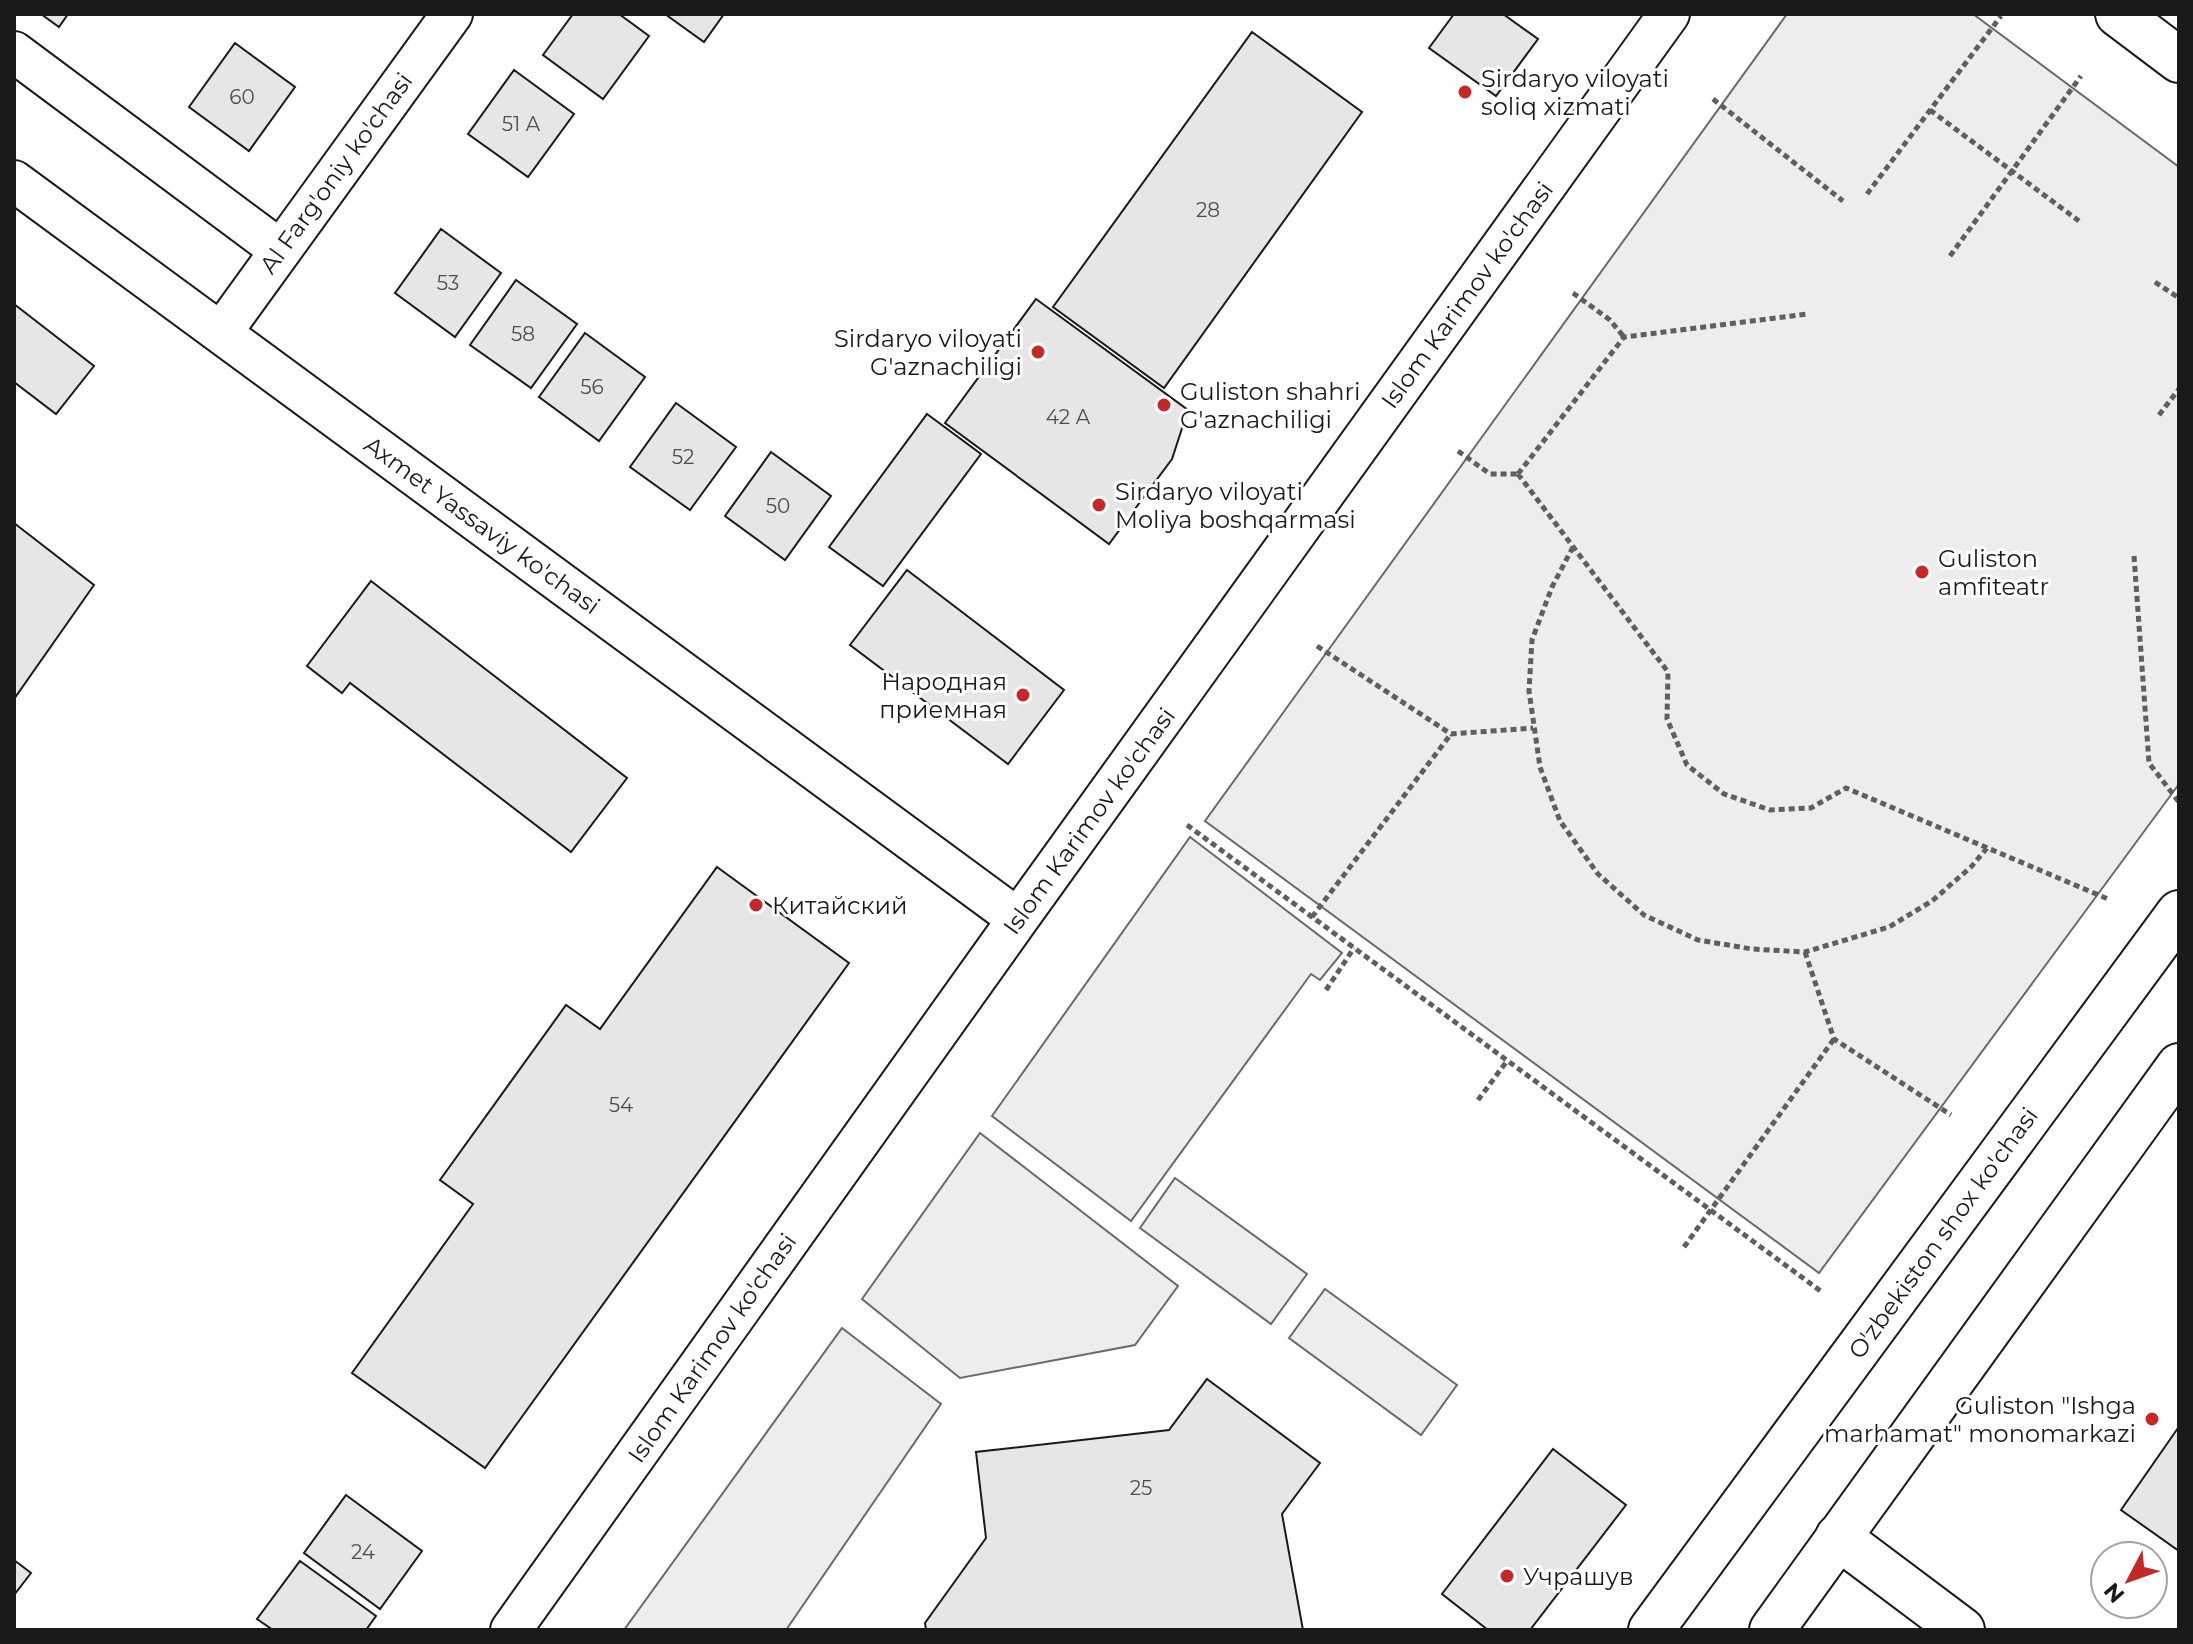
<svg xmlns="http://www.w3.org/2000/svg" width="2193" height="1644" viewBox="0 0 2193 1644" font-family="Montserrat,sans-serif">
  <style>
    .green { fill: #ededed; stroke: #6a6a6a; stroke-width: 2 }
    .building { fill: #e6e6e6; stroke: #1a1a1a; stroke-width: 2 }
    .lines { fill: none; stroke-linecap: round; stroke-linejoin: round }
    .minor-casing { stroke: #1a1a1a; stroke-width: 44 }
    .tertiary-casing { stroke: #1a1a1a; stroke-width: 48 }
    .secondary-casing { stroke: #1a1a1a; stroke-width: 48 }
    .primary-casing { stroke: #1a1a1a; stroke-width: 48 }
    .path { stroke: #5f5f5f; stroke-width: 5; stroke-dasharray: 6 4; stroke-linecap: butt }
    .minor { stroke: #fff; stroke-width: 40 }
    .tertiary { stroke: #fff; stroke-width: 44 }
    .secondary { stroke: #fff; stroke-width: 44 }
    .primary { stroke: #fff; stroke-width: 44 }
    .poi-dot { fill: #c62828; stroke: #fff; stroke-width: 3 }
    .labels { text-anchor: middle; dominant-baseline: central; stroke-width: 6; stroke-linejoin: round; paint-order: stroke }
    .number-label { font-size: 20px; fill: #4d4d4d }
    .poi-label { font-size: 24px; fill: #1a1a1a; stroke: #fff; text-anchor: start }
    .street-label { font-size: 24px; fill: #1a1a1a; stroke: #fff }
  </style>
  <rect width="100%" height="100%" fill="#fff"/>
  <path class="green" d="M 1787,14 L 1973,14 L 2179,167 L 2179,784 L 1819,1273 L 1205,821 Z
    M 1190,837 L 1342,953 L 1320,980 L 1311,974 L 1131,1221 L 992,1116 Z
    M 980,1133 L 1178,1286 L 1135,1345 L 960,1378 L 862,1299 Z
    M 1175,1178 L 1307,1274 L 1271,1324 L 1140,1228 Z
    M 1325,1289 L 1457,1385 L 1421,1435 L 1289,1338 Z
    M 842,1328 L 941,1404 L 786,1630 L 624,1630 Z"/>
  <path class="building" d="M 41,14 L 68,14 L 59,27 Z
    M 573,14 L 619,14 L 649,36 L 603,99 L 543,55 Z
    M 665,14 L 724,14 L 704,42 Z
    M 1454,14 L 1503,14 L 1538,39 L 1496,96 L 1429,48 Z
    M 1252,32 L 1362,112 L 1164,388 L 1053,307 Z
    M 235,43 L 295,87 L 249,151 L 189,107 Z
    M 514,70 L 574,114 L 528,177 L 468,134 Z
    M 441,229 L 501,273 L 455,337 L 395,293 Z
    M 516,280 L 577,324 L 531,388 L 470,345 Z
    M 1036,299 L 1188,410 L 1172,459 L 1109,544 L 945,423 Z
    M 14,304 L 94,366 L 56,414 L 14,382 Z
    M 585,333 L 645,377 L 599,441 L 539,397 Z
    M 676,403 L 736,447 L 690,510 L 630,467 Z
    M 927,414 L 981,454 L 883,586 L 829,547 Z
    M 771,452 L 831,496 L 785,560 L 725,516 Z
    M 14,523 L 94,585 L 14,699 Z
    M 907,570 L 1064,690 L 1008,764 L 850,645 Z
    M 371,581 L 627,778 L 571,852 L 350,683 L 342,693 L 307,666 Z
    M 717,867 L 849,963 L 485,1468 L 352,1373 L 473,1204 L 440,1180 L 566,1005 L 600,1029 Z
    M 1207,1379 L 1320,1463 L 1282,1514 L 1303,1630 L 926,1630 L 925,1623 L 986,1538 L 976,1452 L 1169,1430 Z
    M 2178,1428 L 2179,1429 L 2179,1551 L 2121,1510 Z
    M 1553,1449 L 1626,1505 L 1530,1630 L 1488,1630 L 1442,1594 Z
    M 346,1495 L 422,1551 L 380,1609 L 304,1553 Z
    M 14,1560 L 31,1573 L 14,1595 Z
    M 300,1561 L 376,1616 L 366,1630 L 273,1630 L 257,1619 Z"/>
  <g class="lines">
    <g class="minor-casing">
      <path id="minor" d="M 14,52 L 280,250
        M 14,181 L 1018,919
        M 221,333 L 452,14
        M 511,1630 L 1018,919 L 1669,14"/>
    </g>
    <g class="tertiary-casing">
      <path id="tertiary" d="M 1838,1537 L 1962,1630"/>
    </g>
    <g class="secondary-casing">
      <path id="secondary" d="M 2118,14 L 2179,60"/>
    </g>
    <g class="primary-casing">
      <path id="primary" d="M 1651,1630 L 2179,913
        M 1772,1630 L 2179,1066"/>
    </g>
    <path class="path" d="M 1713,99 L 1843,201
      M 1930,110 L 2079,221
      M 1867,194 L 2001,16
      M 1950,256 L 2081,76
      M 2155,282 L 2179,298
      M 1573,293 L 1610,320 L 1624,337
      M 2159,415 L 2179,389
      M 1458,451 L 1490,474 L 1518,474
      M 1518,474 L 1668,672 L 1667,719 L 1687,765 L 1724,794 L 1770,810 L 1811,808 L 1846,788 L 2108,899
      M 1518,474 L 1624,337 L 1807,314
      M 1573,547 L 1552,587 L 1532,640 L 1529,691 L 1540,767 L 1560,821 L 1598,874 L 1644,915 L 1698,940 L 1752,949 L 1805,952 L 1889,927 L 1932,901 L 1971,867 L 1987,848
      M 2134,556 L 2149,763 L 2179,802
      M 1317,646 L 1451,734 L 1533,728
      M 1187,825 L 1822,1292
      M 1312,917 L 1451,734
      M 1805,952 L 1834,1039 L 1951,1115
      M 1326,990 L 1354,948
      M 1478,1100 L 1507,1061
      M 1684,1247 L 1834,1039"/>
    <use href="#minor" class="minor"/>
    <use href="#tertiary" class="tertiary"/>
    <use href="#secondary" class="secondary"/>
    <use href="#primary" class="primary"/>
  </g>
  <g class="poi-dot">
    <circle cx="1465" cy="92" r="8"/>
    <circle cx="1038" cy="352" r="8"/>
    <circle cx="1164" cy="405" r="8"/>
    <circle cx="1099" cy="505" r="8"/>
    <circle cx="1922" cy="572" r="8"/>
    <circle cx="1023" cy="695" r="8"/>
    <circle cx="756" cy="905" r="8"/>
    <circle cx="2152" cy="1419" r="8"/>
    <circle cx="1507" cy="1576" r="8"/>
  </g>
  <g class="labels">
    <g class="number-label">
      <text x="242" y="97">60</text>
      <text x="521" y="124">51 А</text>
      <text x="1208" y="210">28</text>
      <text x="448" y="283">53</text>
      <text x="523" y="334">58</text>
      <text x="592" y="387">56</text>
      <text x="1068" y="417">42 А</text>
      <text x="683" y="457">52</text>
      <text x="778" y="506">50</text>
      <text x="621" y="1105">54</text>
      <text x="1141" y="1488">25</text>
      <text x="363" y="1552">24</text>
    </g>
    <g class="poi-label">
      <text x="1481" y="78">Sirdaryo viloyati<tspan x="1481" dy="28">soliq xizmati</tspan></text>
      <text x="1022" y="338" text-anchor="end">Sirdaryo viloyati<tspan x="1022" dy="28">G'aznachiligi</tspan></text>
      <text x="1180" y="391">Guliston shahri<tspan x="1180" dy="28">G'aznachiligi</tspan></text>
      <text x="1115" y="491">Sirdaryo viloyati<tspan x="1115" dy="28">Moliya boshqarmasi</tspan></text>
      <text x="1938" y="558">Guliston<tspan x="1938" dy="28">amfiteatr</tspan></text>
      <text x="1007" y="681" text-anchor="end">Народная<tspan x="1007" dy="28">приемная</tspan></text>
      <text x="772" y="905">Китайский</text>
      <text x="2136" y="1405" text-anchor="end">Guliston "Ishga<tspan x="2136" dy="28">marhamat" monomarkazi</tspan></text>
      <text x="1523" y="1576">Учрашув</text>
    </g>
    <g class="street-label">
      <text transform="translate(336 173) rotate(-54)">Al Farg'oniy ko'chasi</text>
      <text transform="translate(1467 295) rotate(-54)">Islom Karimov ko'chasi</text>
      <text transform="translate(482 525) rotate(36)">Axmet Yassaviy ko'chasi</text>
      <text transform="translate(1089 821) rotate(-54)">Islom Karimov ko'chasi</text>
      <text transform="translate(1943 1233) rotate(-54)">O'zbekiston shox ko'chasi</text>
      <text transform="translate(712 1348) rotate(-55)">Islom Karimov ko'chasi</text>
    </g>
  </g>
  <rect width="2193" height="1644" fill="none" stroke="#1a1a1a" stroke-width="32"/>
  <g transform="translate(2129 1580) rotate(229)"><circle r="38" fill="#ffffff" stroke="#a3a3a3" stroke-width="2"/>
  <path d="M0-6L14 30L0 20L-14 30Z" fill="#c62828"/>
  <text y="-12" font-size="22" font-weight="bold" text-anchor="middle" fill="#1a1a1a">N</text>
  </g>
</svg>
